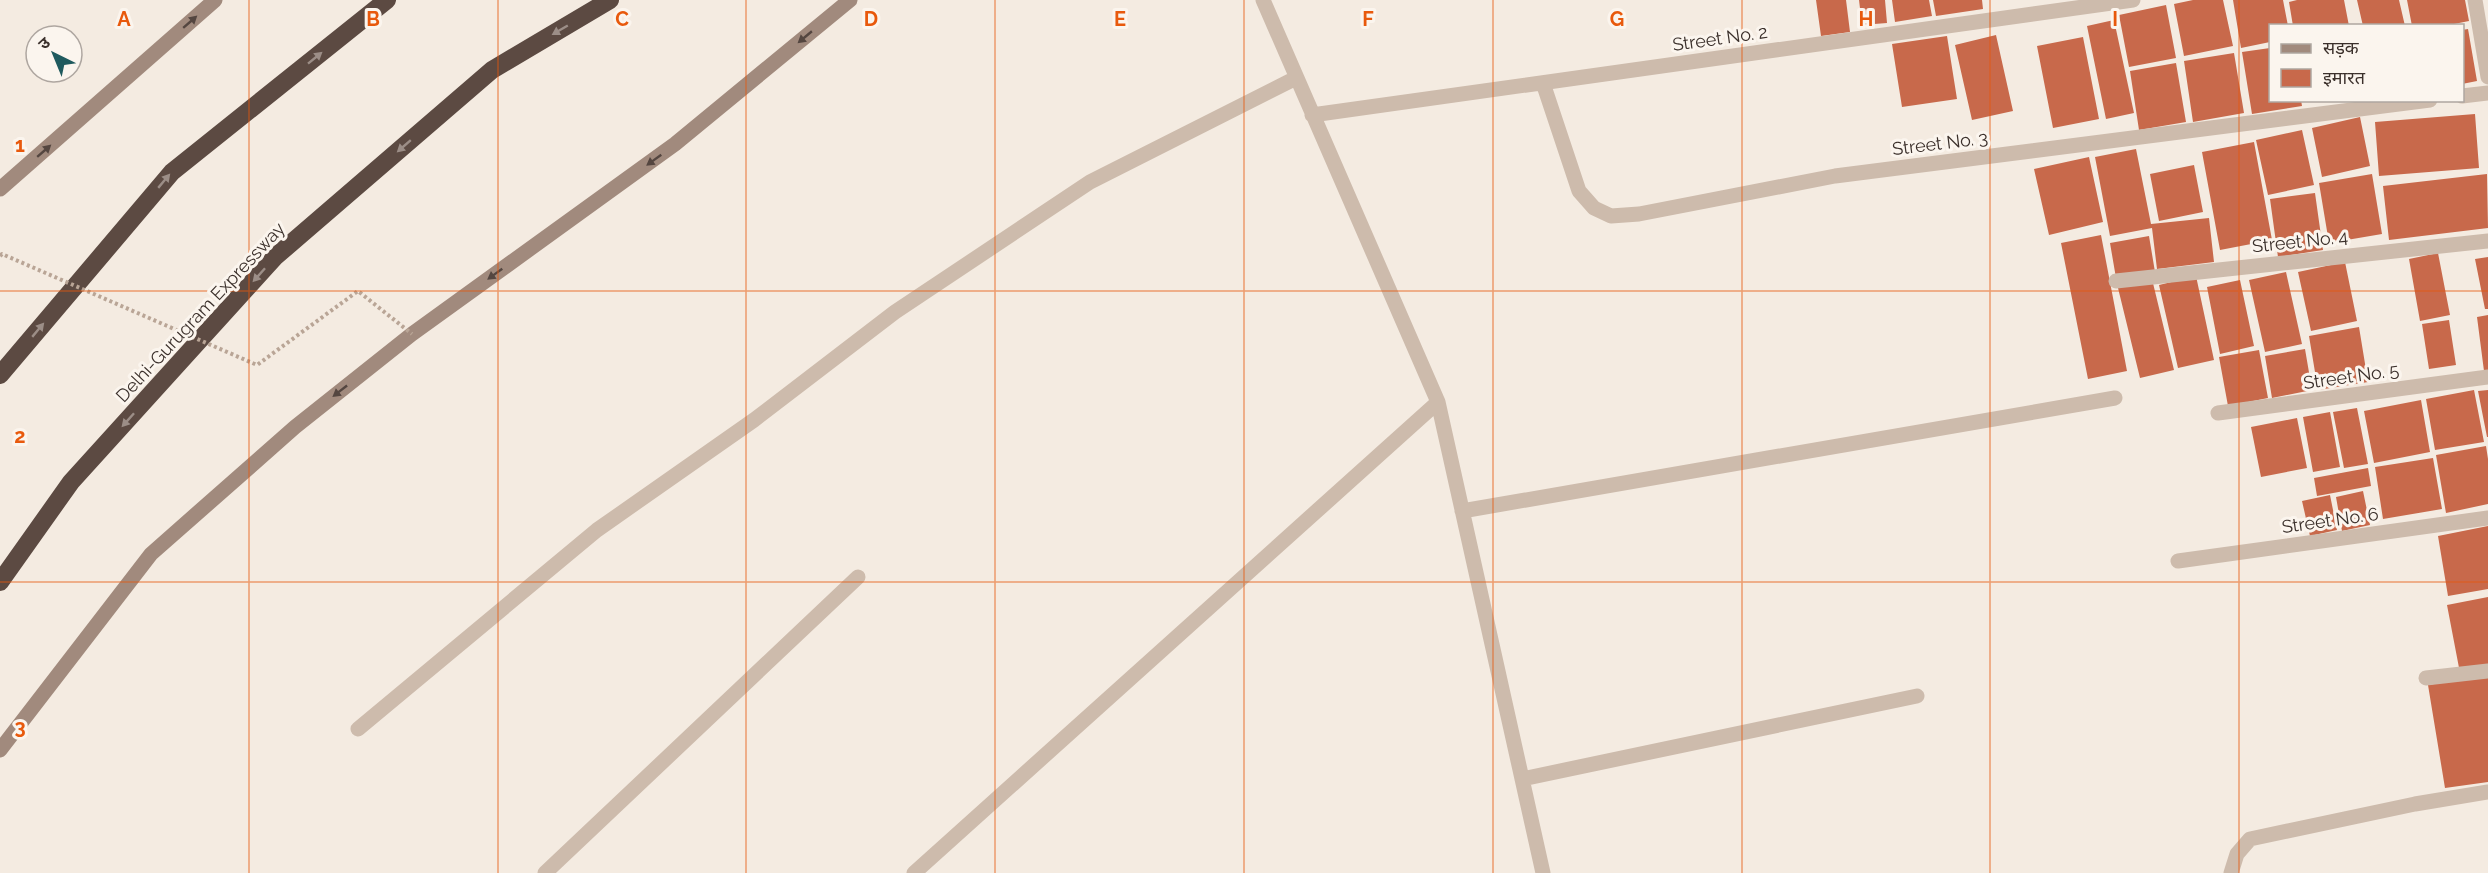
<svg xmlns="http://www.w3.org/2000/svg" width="2488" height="873" viewBox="0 0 2488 873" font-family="Raleway,'Noto Sans Devanagari',sans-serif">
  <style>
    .building { fill: #c8694b }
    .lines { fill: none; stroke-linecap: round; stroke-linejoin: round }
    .minor { stroke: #cdbbac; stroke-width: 15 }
    .secondary { stroke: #a18a7d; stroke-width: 15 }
    .motorway { stroke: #5c4a42; stroke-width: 18 }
    .path-bridge { stroke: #b9a596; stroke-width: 4; stroke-dasharray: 3 3; stroke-linecap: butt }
    .oneway { fill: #544640 }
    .oneway2 { fill: #9c8e87 }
    .grid { fill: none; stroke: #e8590c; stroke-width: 1.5; stroke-opacity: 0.55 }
    .labels { text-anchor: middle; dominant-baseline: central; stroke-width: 6; stroke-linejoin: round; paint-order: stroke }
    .street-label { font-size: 18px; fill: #3b302b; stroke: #fbf5ee }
    .grid-label { font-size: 20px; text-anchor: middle; font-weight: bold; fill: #e8590c; stroke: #fbf5ee; stroke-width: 6; stroke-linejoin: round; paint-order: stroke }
  </style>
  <rect width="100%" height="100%" fill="#f4ebe1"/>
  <path class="building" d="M 1816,0 L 1846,0 L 1850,32 L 1821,36 Z
    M 1859,0 L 1885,0 L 1887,23 L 1862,25 Z
    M 1892,0 L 1929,0 L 1932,16 L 1895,22 Z
    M 1933,0 L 1982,0 L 1983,9 L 1936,16 Z
    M 2193,0 L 2223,0 L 2233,46 L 2184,56 L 2174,4 Z
    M 2233,0 L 2283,0 L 2288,26 L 2270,26 L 2270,42 L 2241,48 Z
    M 2297,0 L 2344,0 L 2349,26 L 2293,26 L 2289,2 Z
    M 2357,0 L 2399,0 L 2405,26 L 2363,26 Z
    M 2407,0 L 2465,0 L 2469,21 L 2444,26 L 2412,26 Z
    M 2166,5 L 2176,58 L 2129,67 L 2119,15 Z
    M 2114,20 L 2134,113 L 2106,119 L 2087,26 Z
    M 2468,29 L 2477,81 L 2462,84 L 2462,30 Z
    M 1996,35 L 2013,111 L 1972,120 L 1955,45 Z
    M 1947,36 L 1957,99 L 1902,107 L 1892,44 Z
    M 2083,37 L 2099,119 L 2053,128 L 2037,46 Z
    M 2270,48 L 2270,100 L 2301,100 L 2302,106 L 2252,114 L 2242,52 Z
    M 2234,53 L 2244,113 L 2193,122 L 2184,61 Z
    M 2176,63 L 2186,122 L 2139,130 L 2130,71 Z
    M 2475,114 L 2479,168 L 2379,176 L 2375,122 Z
    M 2360,117 L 2370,166 L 2322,177 L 2312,128 Z
    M 2302,130 L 2314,185 L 2268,195 L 2256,140 Z
    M 2254,142 L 2272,240 L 2220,250 L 2202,152 Z
    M 2136,149 L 2151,224 L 2209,218 L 2214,262 L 2157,269 L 2152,228 L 2110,236 L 2095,157 Z
    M 2089,157 L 2103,222 L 2049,235 L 2034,169 Z
    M 2194,165 L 2203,212 L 2159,221 L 2150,174 Z
    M 2372,174 L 2382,234 L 2329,243 L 2319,183 Z
    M 2487,174 L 2488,228 L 2389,240 L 2383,186 Z
    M 2315,193 L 2323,250 L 2278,257 L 2270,199 Z
    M 2101,235 L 2127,371 L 2088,379 L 2061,243 Z
    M 2149,236 L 2155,272 L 2116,278 L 2110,243 Z
    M 2438,253 L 2450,315 L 2420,321 L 2409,259 Z
    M 2488,257 L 2488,309 L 2485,309 L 2475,259 Z
    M 2345,262 L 2357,321 L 2311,331 L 2298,272 Z
    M 2286,272 L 2302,344 L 2265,352 L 2249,280 Z
    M 2196,276 L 2214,360 L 2178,368 L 2159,285 Z
    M 2152,279 L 2174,370 L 2140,378 L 2118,288 Z
    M 2240,280 L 2254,346 L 2220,354 L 2207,287 Z
    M 2488,315 L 2488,371 L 2484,371 L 2477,317 Z
    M 2449,320 L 2456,365 L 2429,369 L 2422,324 Z
    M 2359,327 L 2368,382 L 2318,390 L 2309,336 Z
    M 2305,349 L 2312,390 L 2272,398 L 2265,356 Z
    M 2259,350 L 2268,398 L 2228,406 L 2219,357 Z
    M 2474,390 L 2484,442 L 2435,450 L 2426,399 Z
    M 2488,390 L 2488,437 L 2487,437 L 2478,391 Z
    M 2421,400 L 2430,452 L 2374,463 L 2364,411 Z
    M 2357,408 L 2368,464 L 2344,468 L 2333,412 Z
    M 2330,412 L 2340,467 L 2313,472 L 2303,417 Z
    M 2297,418 L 2307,468 L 2261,477 L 2251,427 Z
    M 2486,446 L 2488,459 L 2488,504 L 2446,513 L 2436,455 Z
    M 2433,458 L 2442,509 L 2383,519 L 2375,467 Z
    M 2368,468 L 2371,486 L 2317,496 L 2314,478 Z
    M 2363,491 L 2370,525 L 2342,531 L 2336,497 Z
    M 2330,495 L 2337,530 L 2310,536 L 2302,501 Z
    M 2488,526 L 2488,589 L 2448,596 L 2438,536 Z
    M 2488,597 L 2488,668 L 2460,673 L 2447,605 Z
    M 2488,675 L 2488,782 L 2445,788 L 2428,685 Z"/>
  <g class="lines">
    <path class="minor" d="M 1263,0 L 1438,402 L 1543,873
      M 2475,0 L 2488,77
      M 1543,83 L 1579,191 L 1594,208 L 1611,216 L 1639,214 L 1835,176 L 2430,100
      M 2462,96 L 2488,93
      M 1312,115 L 2133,0
      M 2116,281 L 2488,241
      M 2218,413 L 2488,377
      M 1462,511 L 2115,398
      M 2178,561 L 2488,518
      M 2426,678 L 2488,671
      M 358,729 L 597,530 L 754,420 L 895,312 L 1090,182 L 1296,78
      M 1522,779 L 1917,696
      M 545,873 L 858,577
      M 914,873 L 1438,402
      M 2231,873 L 2237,854 L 2250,839 L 2415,804 L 2488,792"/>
    <path class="secondary" d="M 0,189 L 215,0
      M 0,750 L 151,554 L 295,427 L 412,334 L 675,144 L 850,0"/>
    <path class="motorway" d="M 0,375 L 172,172 L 387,0
      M 0,582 L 71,482 L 275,257 L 492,70 L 610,0"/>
    <path class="path-bridge" d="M 0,256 L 2,254 L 257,365 L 358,291 L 412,334"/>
  </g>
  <defs><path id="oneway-solid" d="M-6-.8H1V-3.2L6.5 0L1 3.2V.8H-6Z" transform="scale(1.5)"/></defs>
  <g class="oneway">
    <use href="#oneway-solid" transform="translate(190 22) rotate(-41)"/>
    <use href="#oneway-solid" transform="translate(805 37) rotate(140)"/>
    <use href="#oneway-solid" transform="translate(44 151) rotate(-41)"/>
    <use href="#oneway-solid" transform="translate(654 160) rotate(144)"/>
    <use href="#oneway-solid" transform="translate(495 274) rotate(144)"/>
    <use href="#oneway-solid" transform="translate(340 391) rotate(142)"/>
  </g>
  <g class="oneway2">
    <use href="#oneway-solid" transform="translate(560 30) rotate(150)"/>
    <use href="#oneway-solid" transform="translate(315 58) rotate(-39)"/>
    <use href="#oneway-solid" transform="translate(404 146) rotate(139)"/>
    <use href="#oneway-solid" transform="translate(164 181) rotate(-50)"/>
    <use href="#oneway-solid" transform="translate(259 275) rotate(132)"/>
    <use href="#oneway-solid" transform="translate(38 330) rotate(-50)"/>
    <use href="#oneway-solid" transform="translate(128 420) rotate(132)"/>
  </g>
  <path class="grid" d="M 249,0 L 249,873M 498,0 L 498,873M 746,0 L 746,873M 995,0 L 995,873M 1244,0 L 1244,873M 1493,0 L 1493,873M 1742,0 L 1742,873M 1990,0 L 1990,873M 2239,0 L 2239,873M 0,291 L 2488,291M 0,582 L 2488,582"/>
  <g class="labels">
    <g class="street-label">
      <text transform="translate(1720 38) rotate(-8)">Street No. 2</text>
      <text transform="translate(1940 143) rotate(-7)">Street No. 3</text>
      <text transform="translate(2300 241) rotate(-6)">Street No. 4</text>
      <text transform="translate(200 312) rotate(-47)">Delhi-Gurugram Expressway</text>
      <text transform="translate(2351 376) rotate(-8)">Street No. 5</text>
      <text transform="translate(2330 520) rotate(-8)">Street No. 6</text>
    </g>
  </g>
  <g class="grid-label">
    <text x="124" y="26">A</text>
    <text x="373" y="26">B</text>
    <text x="622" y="26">C</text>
    <text x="871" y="26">D</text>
    <text x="1120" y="26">E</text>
    <text x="1368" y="26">F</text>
    <text x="1617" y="26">G</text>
    <text x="1866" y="26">H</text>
    <text x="2115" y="26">I</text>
    <text x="20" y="152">1</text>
    <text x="20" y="443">2</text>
    <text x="20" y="734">3</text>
  </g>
  <rect x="2269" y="24" width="195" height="78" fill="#fbf5ee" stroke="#aea6a0" stroke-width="1.5"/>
  <rect x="2281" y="44" width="30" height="9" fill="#a18a7d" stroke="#aea6a0" stroke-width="1.5"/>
  <text x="2323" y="54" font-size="18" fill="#3b302b">सड़क</text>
  <rect x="2281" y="69" width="30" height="18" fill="#c8694b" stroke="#aea6a0" stroke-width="1.5"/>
  <text x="2323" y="84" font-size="18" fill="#3b302b">इमारत</text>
  <g transform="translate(54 54) rotate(317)"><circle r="28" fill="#fbf5ee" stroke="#aea6a0" stroke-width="1.5"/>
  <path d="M0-4.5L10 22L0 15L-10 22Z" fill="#1f5a5e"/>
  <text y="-9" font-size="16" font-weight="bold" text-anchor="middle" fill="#3b302b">उ</text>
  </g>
</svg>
